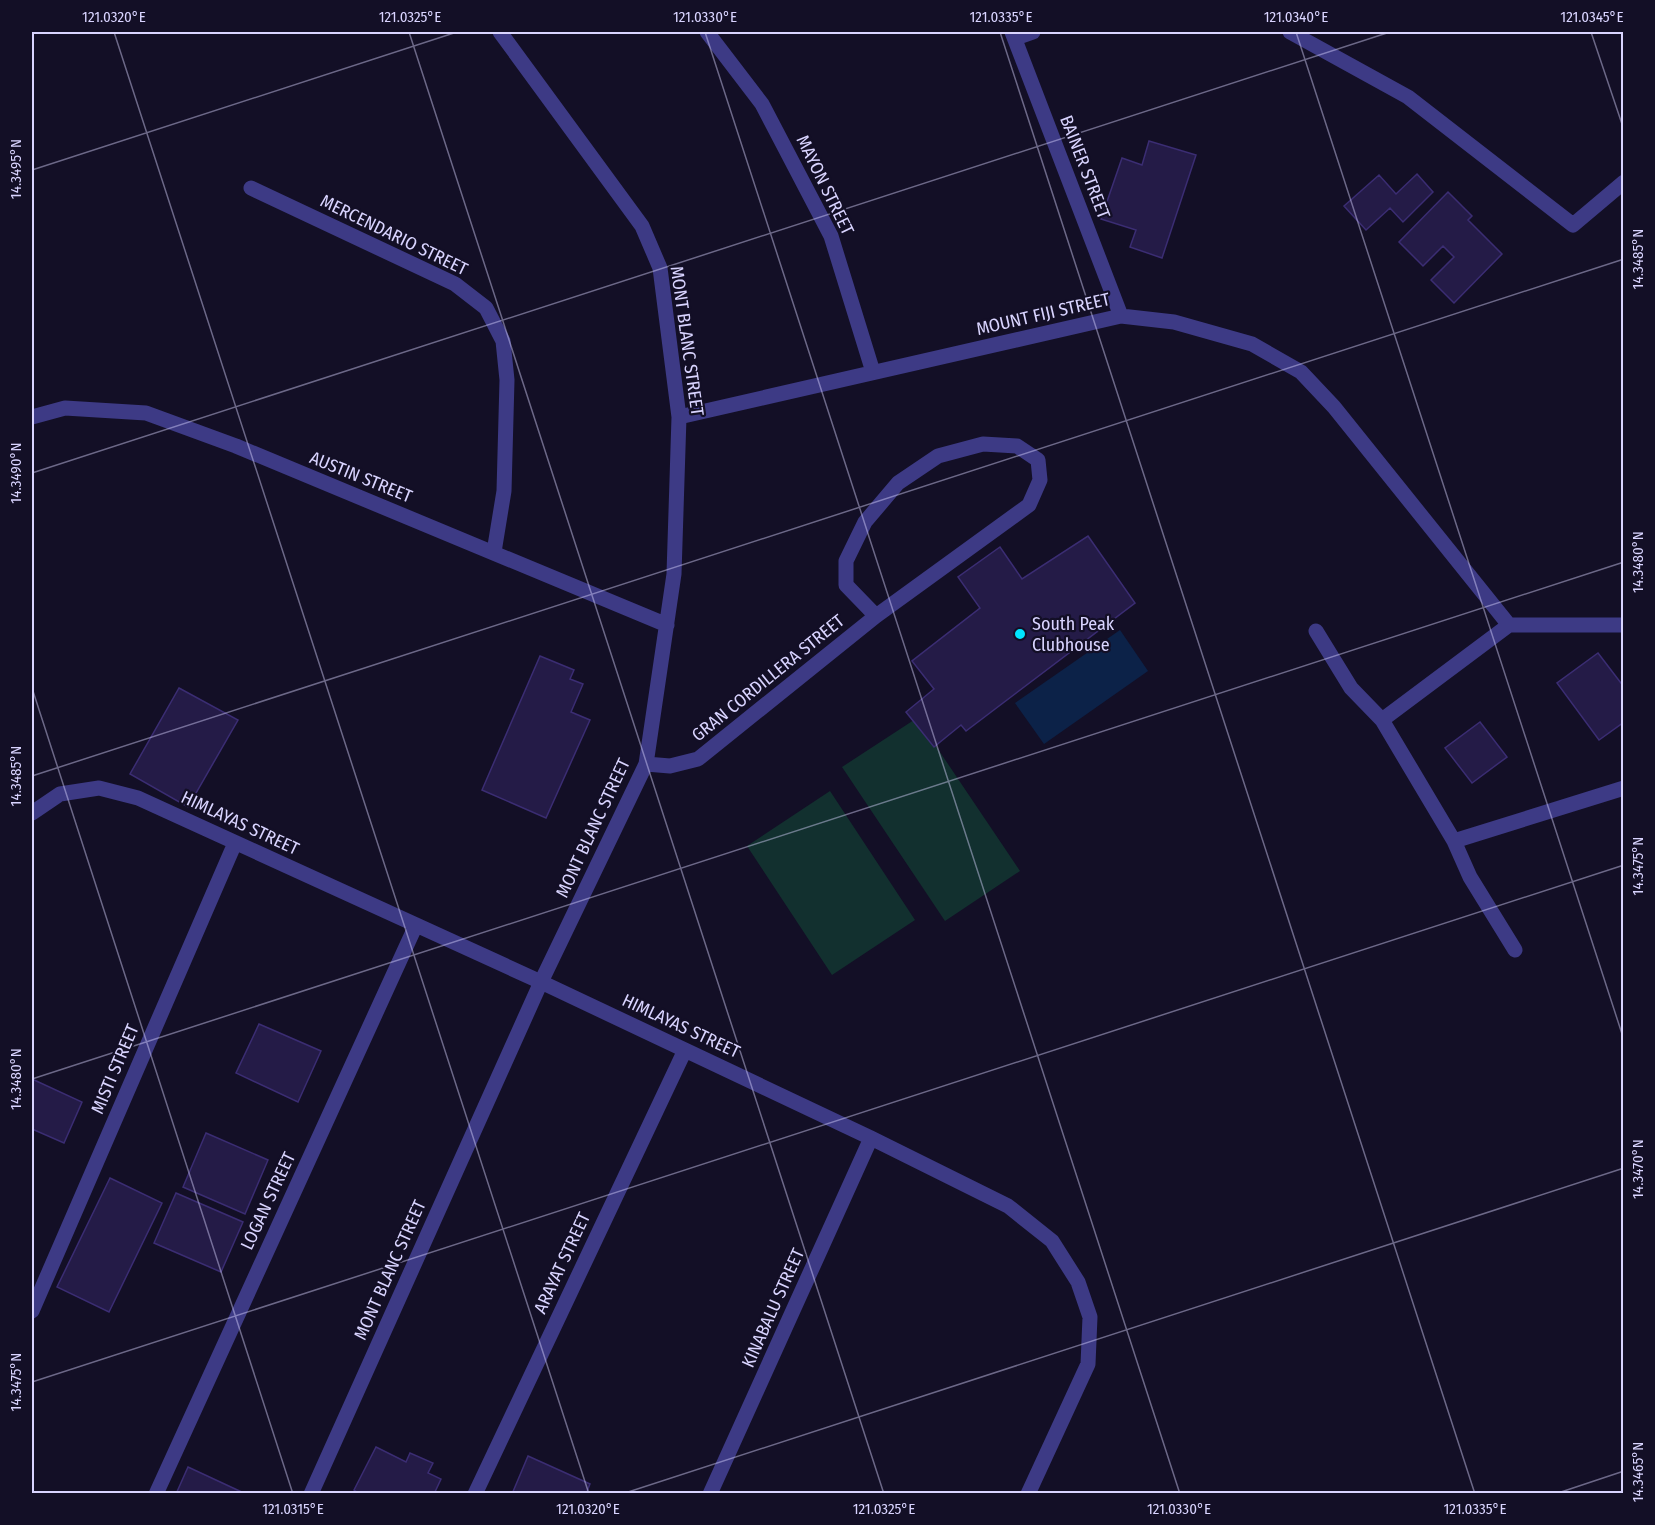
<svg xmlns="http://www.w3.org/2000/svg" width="1655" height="1525" viewBox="0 0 1655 1525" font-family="'Fira Sans Condensed',sans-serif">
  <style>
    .green { fill: #12302f }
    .water { fill: #0c2248 }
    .building { fill: #241b47; stroke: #3b2d73; stroke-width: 1.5 }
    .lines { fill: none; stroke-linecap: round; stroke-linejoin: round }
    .minor { stroke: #3d3a85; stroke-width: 15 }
    .ticks { fill: none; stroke: #d9d4ff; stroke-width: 1.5; stroke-opacity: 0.45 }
    .poi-dot { fill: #00e5ff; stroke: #130f26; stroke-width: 2 }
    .labels { text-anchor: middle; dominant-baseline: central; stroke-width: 4.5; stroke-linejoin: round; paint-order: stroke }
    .street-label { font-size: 18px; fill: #d9d4ff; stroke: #130f26 }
    .poi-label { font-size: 18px; fill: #d9d4ff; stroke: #130f26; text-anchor: start }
    .neatline { fill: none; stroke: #d9d4ff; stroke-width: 2 }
    .ticks-label { font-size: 15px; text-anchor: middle; fill: #d9d4ff }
  </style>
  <rect width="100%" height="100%" fill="#130f26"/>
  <path class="green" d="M 917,718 L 1020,871 L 945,921 L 842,767 Z
    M 830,791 L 915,920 L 832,975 L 747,846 Z"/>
  <path class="water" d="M 1120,630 L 1148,671 L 1044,744 L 1015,703 Z"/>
  <path class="building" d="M 1149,141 L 1196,155 L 1162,258 L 1130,247 L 1136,230 L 1101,219 L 1122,158 L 1142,165 Z
    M 1417,174 L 1433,192 L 1403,222 L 1390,208 L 1366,230 L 1344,206 L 1379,175 L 1396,194 Z
    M 1448,192 L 1472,216 L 1468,220 L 1502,254 L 1454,303 L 1431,280 L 1454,257 L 1443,246 L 1423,266 L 1399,242 Z
    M 1088,536 L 1135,603 L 966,731 L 961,725 L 934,747 L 906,712 L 934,689 L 912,661 L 980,608 L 958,577 L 1000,547 L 1022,579 Z
    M 1598,653 L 1624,687 L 1624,722 L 1599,740 L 1557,683 Z
    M 540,656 L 574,670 L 570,679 L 583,684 L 571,712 L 590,720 L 546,818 L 482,790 Z
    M 179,688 L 238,720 L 188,807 L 130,774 Z
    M 1480,722 L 1507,757 L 1472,783 L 1445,748 Z
    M 259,1024 L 321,1051 L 298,1102 L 236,1073 Z
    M 32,1079 L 82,1102 L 64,1143 L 32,1129 Z
    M 206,1133 L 268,1160 L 245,1214 L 183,1187 Z
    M 110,1178 L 162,1203 L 109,1312 L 57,1287 Z
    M 176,1193 L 243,1222 L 221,1272 L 154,1243 Z
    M 376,1447 L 406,1462 L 410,1453 L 433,1463 L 428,1473 L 441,1479 L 434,1494 L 360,1494 L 354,1490 Z
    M 528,1456 L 590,1484 L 586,1494 L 512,1494 Z
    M 188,1467 L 246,1494 L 176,1494 Z"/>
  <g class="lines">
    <path class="minor" d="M 707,32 L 762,104 L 831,236 L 873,372
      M 1012,32 L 1121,316
      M 1290,32 L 1408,97 L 1573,225 L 1624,182
      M 1016,38 L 1033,32
      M 251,188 L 455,284 L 486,308 L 503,341 L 507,380 L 504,491 L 494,552
      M 32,417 L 65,408 L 146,413 L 236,446 L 667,625
      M 679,417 L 1121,316 L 1174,322 L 1252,344 L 1301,372 L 1334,407 L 1509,625
      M 1316,631 L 1351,688 L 1382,720 L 1454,841 L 1470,877 L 1515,950
      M 1382,720 L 1509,625 L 1624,625
      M 646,764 L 670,766 L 698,759 L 876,616 L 1029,505 L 1040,480 L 1038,460 L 1017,446 L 983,444 L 938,456 L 898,483 L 865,522 L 846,561 L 846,585 L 876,616
      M 32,813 L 60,794 L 99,788 L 138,798 L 541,982 L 871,1138 L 1008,1206 L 1052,1241 L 1078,1282 L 1090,1317 L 1088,1364 L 1028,1494
      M 1454,841 L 1624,788
      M 32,1311 L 235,843
      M 156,1494 L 416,925
      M 311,1494 L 541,982 L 646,764 L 674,574 L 679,417 L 660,268 L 642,226 L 500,32
      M 475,1494 L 685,1050
      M 710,1494 L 871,1138"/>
  </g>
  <path class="ticks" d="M 114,32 L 589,1494M 409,32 L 884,1494M 705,32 L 1180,1494M 1000,32 L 1475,1494M 1296,32 L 1624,1040M 1591,32 L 1624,130M 32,170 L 457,32M 32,473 L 1390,32M 32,688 L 293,1494M 32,776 L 1624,259M 32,1079 L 1624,562M 32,1382 L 1624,865M 622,1494 L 1624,1168M 1555,1494 L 1624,1471"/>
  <circle class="poi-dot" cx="1020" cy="634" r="6"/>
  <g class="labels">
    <g class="street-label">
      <text transform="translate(1085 167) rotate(69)">BAINER STREET</text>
      <text transform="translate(825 185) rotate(64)">MAYON STREET</text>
      <text transform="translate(394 235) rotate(26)">MERCENDARIO STREET</text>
      <text transform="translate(1043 314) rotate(-13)">MOUNT FIJI STREET</text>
      <text transform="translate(687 341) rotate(82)">MONT BLANC STREET</text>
      <text transform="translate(361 477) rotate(22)">AUSTIN STREET</text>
      <text transform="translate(768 678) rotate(-39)">GRAN CORDILLERA STREET</text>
      <text transform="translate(240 823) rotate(25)">HIMLAYAS STREET</text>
      <text transform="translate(593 828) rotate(-65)">MONT BLANC STREET</text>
      <text transform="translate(681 1026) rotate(25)">HIMLAYAS STREET</text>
      <text transform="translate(115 1069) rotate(-67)">MISTI STREET</text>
      <text transform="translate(268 1201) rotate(-65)">LOGAN STREET</text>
      <text transform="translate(562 1263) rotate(-65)">ARAYAT STREET</text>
      <text transform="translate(390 1270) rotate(-66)">MONT BLANC STREET</text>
      <text transform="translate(773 1308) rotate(-66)">KINABALU STREET</text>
    </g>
    <g class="poi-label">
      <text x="1032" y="624">South Peak<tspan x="1032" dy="21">Clubhouse</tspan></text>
    </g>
  </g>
  <rect width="1655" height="1525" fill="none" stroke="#130f26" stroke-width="66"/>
  <rect x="33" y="33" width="1589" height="1459" class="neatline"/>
  <g class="ticks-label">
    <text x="114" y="22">121.0320°E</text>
    <text x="410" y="22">121.0325°E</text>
    <text x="705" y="22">121.0330°E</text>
    <text x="1001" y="22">121.0335°E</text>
    <text x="1296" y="22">121.0340°E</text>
    <text x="1592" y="22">121.0345°E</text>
    <text transform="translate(16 169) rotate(-90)" y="5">14.3495°N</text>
    <text transform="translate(1638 259) rotate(-90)" y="5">14.3485°N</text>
    <text transform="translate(16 473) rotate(-90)" y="5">14.3490°N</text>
    <text transform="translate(1638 562) rotate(-90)" y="5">14.3480°N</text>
    <text transform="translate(16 776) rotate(-90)" y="5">14.3485°N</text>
    <text transform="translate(1638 866) rotate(-90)" y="5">14.3475°N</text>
    <text transform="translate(16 1079) rotate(-90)" y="5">14.3480°N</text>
    <text transform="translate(1638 1169) rotate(-90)" y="5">14.3470°N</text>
    <text transform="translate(16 1382) rotate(-90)" y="5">14.3475°N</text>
    <text transform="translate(1638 1472) rotate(-90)" y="5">14.3465°N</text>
    <text x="293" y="1514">121.0315°E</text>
    <text x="588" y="1514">121.0320°E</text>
    <text x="884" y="1514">121.0325°E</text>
    <text x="1179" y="1514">121.0330°E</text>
    <text x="1475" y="1514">121.0335°E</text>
  </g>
</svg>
